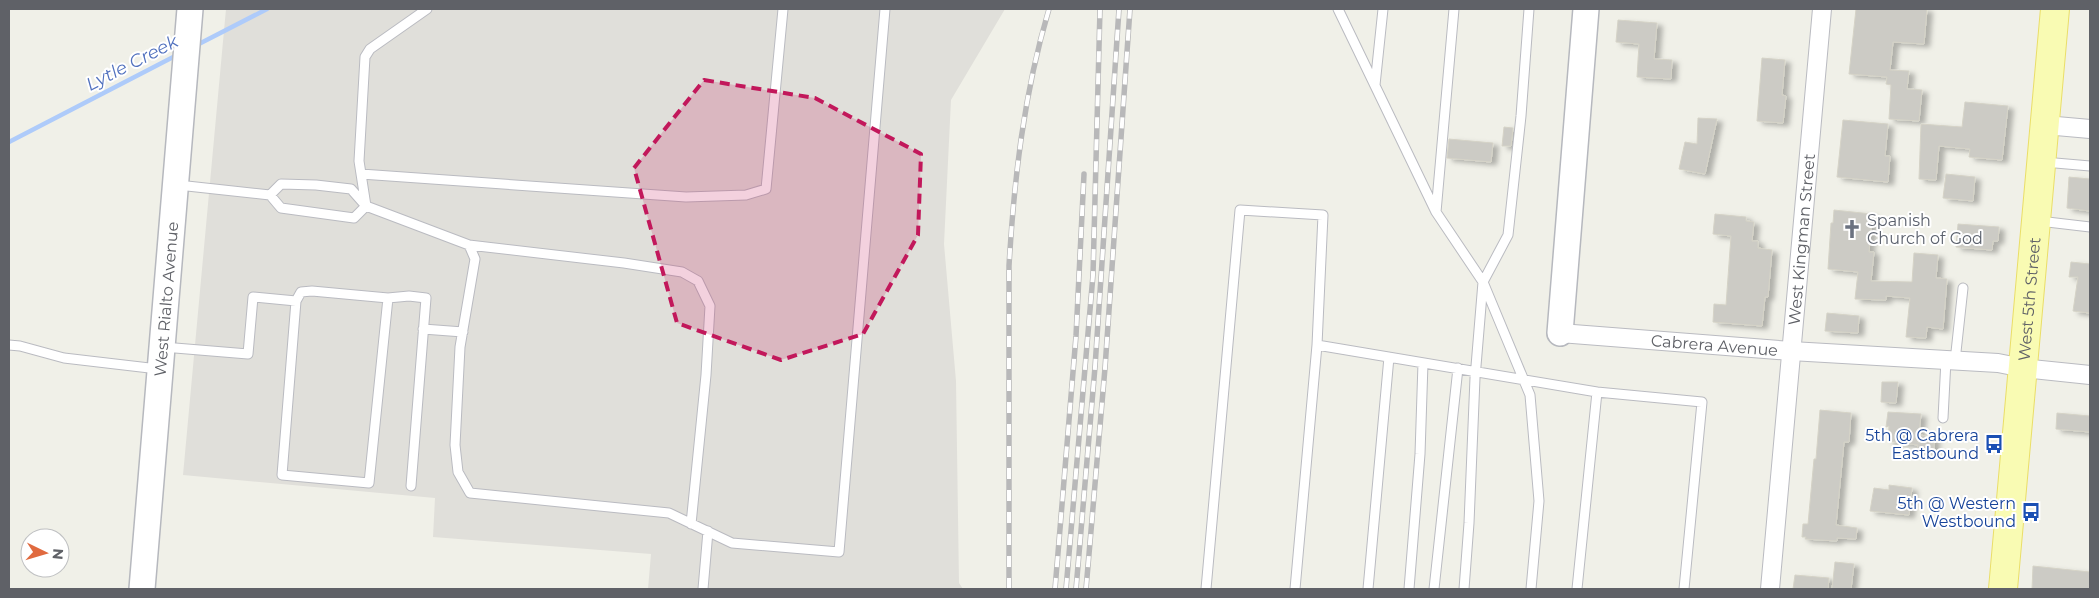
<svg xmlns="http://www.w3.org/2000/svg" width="2099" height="598" viewBox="0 0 2099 598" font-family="Montserrat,sans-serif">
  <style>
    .industrial { fill: #e0dfda }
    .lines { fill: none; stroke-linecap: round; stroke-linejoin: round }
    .stream { stroke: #aecbfa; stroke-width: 4.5 }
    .building { fill: #cccbc5; stroke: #d5d3c7; filter: url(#shadow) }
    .lane-casing { stroke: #babbc1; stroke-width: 11 }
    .street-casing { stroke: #babbc1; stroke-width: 20 }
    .secondary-casing { stroke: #b6b8be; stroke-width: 28 }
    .primary-casing { stroke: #eade68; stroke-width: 30 }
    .lane { stroke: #fff; stroke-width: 9 }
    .street { stroke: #fff; stroke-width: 18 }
    .secondary { stroke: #fff; stroke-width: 25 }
    .primary { stroke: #f9fbb3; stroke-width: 28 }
    .rail-casing { stroke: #b8b8b9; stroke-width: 5.5 }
    .rail { stroke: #fff; stroke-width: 4; stroke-dasharray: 11; stroke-linecap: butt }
    .marked { fill: #c2185b; fill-opacity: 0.2; stroke: #c2185b; stroke-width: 4; stroke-dasharray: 10 6; stroke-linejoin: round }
    .labels { text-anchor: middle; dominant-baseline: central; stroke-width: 4; stroke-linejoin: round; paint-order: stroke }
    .worship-label { font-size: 16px; fill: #5b616d; stroke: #fff; text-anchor: start }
    .street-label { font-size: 16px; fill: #5f6167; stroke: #fff }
    .transit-label { font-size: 16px; fill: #164399; stroke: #fff; text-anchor: end }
    .water-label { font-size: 18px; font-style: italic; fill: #5171be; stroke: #fff }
  </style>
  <defs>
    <filter id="shadow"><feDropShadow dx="5.5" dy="3" stdDeviation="2.5" flood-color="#0004"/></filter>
  </defs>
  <rect width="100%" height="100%" fill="#f0f0e8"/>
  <path class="industrial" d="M 226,9 L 1005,9 L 951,100 L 944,244 L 956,381 L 959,583 L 963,589 L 648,589 L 651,554 L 433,537 L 435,498 L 183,475 Z"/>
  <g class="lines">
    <path class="stream" d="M 195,46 L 267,9
      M 9,142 L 179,54"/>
  </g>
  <path class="building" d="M 1856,9 L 1927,9 L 1924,44 L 1893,42 L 1890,70 L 1909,71 L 1907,89 L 1922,90 L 1919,121 L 1889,119 L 1891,85 L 1886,84 L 1887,77 L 1849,74 Z
    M 1618,20 L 1657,23 L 1654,59 L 1672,60 L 1671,79 L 1637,77 L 1639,44 L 1616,42 Z
    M 1762,58 L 1785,60 L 1782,95 L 1786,96 L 1783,123 L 1757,121 Z
    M 1965,102 L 2008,106 L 2002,160 L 1969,157 L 1970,149 L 1939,146 L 1936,180 L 1919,179 L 1921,124 L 1962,127 Z
    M 1698,118 L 1717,119 L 1705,174 L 1679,169 L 1685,142 L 1697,144 Z
    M 1843,120 L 1888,124 L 1885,156 L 1890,156 L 1888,182 L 1837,177 Z
    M 1504,127 L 1513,128 L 1511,146 L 1502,146 Z
    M 1449,139 L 1493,143 L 1491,162 L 1447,158 Z
    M 1946,174 L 1975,177 L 1973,201 L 1943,198 Z
    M 2069,177 L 2090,179 L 2090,211 L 2067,208 Z
    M 1834,210 L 1872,214 L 1869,252 L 1874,252 L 1871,281 L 1912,282 L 1914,253 L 1938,255 L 1936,278 L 1947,279 L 1943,329 L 1927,327 L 1926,338 L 1906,337 L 1910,298 L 1886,296 L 1886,300 L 1855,299 L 1858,272 L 1828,269 L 1831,223 L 1833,223 Z
    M 1715,214 L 1746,217 L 1746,221 L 1754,222 L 1752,241 L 1758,241 L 1758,248 L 1772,250 L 1768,297 L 1765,297 L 1762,326 L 1713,322 L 1714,304 L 1726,305 L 1731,236 L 1713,234 Z
    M 1958,224 L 1999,227 L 1998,241 L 1993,241 L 1992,250 L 1956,247 Z
    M 2071,262 L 2090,264 L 2090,313 L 2073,311 L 2078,277 L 2069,277 Z
    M 1827,313 L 1859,316 L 1858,333 L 1825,331 Z
    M 1882,382 L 1898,382 L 1896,403 L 1881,402 Z
    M 1820,410 L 1851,413 L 1849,442 L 1844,442 L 1836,525 L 1857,528 L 1856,539 L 1837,538 L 1837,541 L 1805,539 L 1806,537 L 1802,537 L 1803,524 L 1808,524 L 1814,459 L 1816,459 Z
    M 1888,412 L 1921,414 L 1918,443 L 1920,435 L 1934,437 L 1934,451 L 1917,450 L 1918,445 L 1888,441 L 1889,426 L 1886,427 Z
    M 2057,413 L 2090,416 L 2090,432 L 2056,429 Z
    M 1889,485 L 1912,488 L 1909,515 L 1870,511 L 1874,488 L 1889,490 Z
    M 1835,562 L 1854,564 L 1851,589 L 1832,589 Z
    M 2033,566 L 2090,572 L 2090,589 L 2032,589 Z
    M 1795,575 L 1829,578 L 1828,589 L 1793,589 Z"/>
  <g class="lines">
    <g class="lane-casing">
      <path id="lane" d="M 1338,9 L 1436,212 L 1483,282 L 1530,395 L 1539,501 L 1531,589
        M 1375,85 L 1383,9
        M 2044,162 L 2090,166
        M 361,174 L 686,197 L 746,195 L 766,189 L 783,9
        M 178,185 L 270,195 L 281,208 L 354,218 L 366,206
        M 270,195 L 281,184 L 316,185 L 351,189 L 366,206 L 469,245 L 475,259 L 460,347 L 455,445 L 458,472 L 470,493 L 669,513 L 732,543 L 839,552 L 885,9
        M 366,206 L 359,161 L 365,57 L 370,49 L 427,9
        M 1436,212 L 1454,9
        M 2039,221 L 2090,227
        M 469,245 L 624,263 L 682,272 L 698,281 L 710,306 L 706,375 L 691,524
        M 388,298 L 409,296 L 426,298 L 411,486
        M 423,329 L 463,332
        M 9,345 L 20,346 L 64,358 L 158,369
        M 1317,345 L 1597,392 L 1577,589
        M 163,347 L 248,354 L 253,297 L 296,301 L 301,292 L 312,291 L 388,298 L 369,483 L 282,475 L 296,301
        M 1955,361 L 1963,288
        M 1597,392 L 1702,402 L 1684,589
        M 1943,418 L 1946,360
        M 703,589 L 708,531
        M 1206,589 L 1240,210 L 1323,215 L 1317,345 L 1295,589
        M 1368,589 L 1389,357
        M 1409,589 L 1420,454 L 1423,363
        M 1434,589 L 1458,368
        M 1464,589 L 1469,523 L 1475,378 L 1483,282 L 1508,235 L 1521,116 L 1529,9"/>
    </g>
    <g class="street-casing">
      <g id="street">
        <path d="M 2045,125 L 2090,129"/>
        <path id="s1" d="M 1560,333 L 1791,351 L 1998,363 L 2023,368 L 2090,375"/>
        <path id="s2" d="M 1770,589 L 1822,9"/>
      </g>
    </g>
    <g class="secondary-casing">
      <g id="secondary">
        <path d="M 1560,333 L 1586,9"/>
        <path id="s3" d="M 142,589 L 190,9"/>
      </g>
    </g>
    <g class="primary-casing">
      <g id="primary">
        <path id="s4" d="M 2003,589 L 2055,9"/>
      </g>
    </g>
    <use href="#lane" class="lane"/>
    <use href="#street" class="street"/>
    <use href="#secondary" class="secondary"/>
    <use href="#primary" class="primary"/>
    <g class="rail-casing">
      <path id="rail" d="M 1009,589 L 1009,266 C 1014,179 1024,93 1049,9
        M 1055,589 L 1076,336 L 1084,174
        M 1066,589 L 1093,275 L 1100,9
        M 1076,589 L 1095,367 L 1119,9
        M 1086,589 L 1105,368 L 1130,9"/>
    </g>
    <use href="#rail" class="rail"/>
  </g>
  <path class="marked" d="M 704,80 L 815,98 L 921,154 L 918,235 L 863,334 L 781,360 L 677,323 L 634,168 Z"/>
  <defs>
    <g id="church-bare" transform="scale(1.5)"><path d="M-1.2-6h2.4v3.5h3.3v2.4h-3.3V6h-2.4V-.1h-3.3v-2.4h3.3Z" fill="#6b7280" stroke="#fff" stroke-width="2.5" paint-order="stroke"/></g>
    <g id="bus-bare" transform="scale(1.5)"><path d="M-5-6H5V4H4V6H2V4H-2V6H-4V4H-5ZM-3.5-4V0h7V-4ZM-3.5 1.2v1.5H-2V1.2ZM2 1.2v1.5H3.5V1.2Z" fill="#1a4fb4" stroke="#fff" stroke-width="2.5" paint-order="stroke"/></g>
  </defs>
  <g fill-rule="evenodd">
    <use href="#church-bare" x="1852" y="229"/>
    <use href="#bus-bare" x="1994" y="444"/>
    <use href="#bus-bare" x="2031" y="512"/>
  </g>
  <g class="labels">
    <g class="worship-label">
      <text x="1867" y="220">Spanish<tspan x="1867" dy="18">Church of God</tspan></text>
    </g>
    <g class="street-label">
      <text stroke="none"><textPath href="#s2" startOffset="351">West Kingman Street</textPath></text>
      <text stroke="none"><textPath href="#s3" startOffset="291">West Rialto Avenue</textPath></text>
      <text stroke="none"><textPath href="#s4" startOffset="291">West 5th Street</textPath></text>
      <text stroke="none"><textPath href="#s1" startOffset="155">Cabrera Avenue</textPath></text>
    </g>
    <g class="transit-label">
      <text x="1979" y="435">5th @ Cabrera<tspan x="1979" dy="18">Eastbound</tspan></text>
      <text x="2016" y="503">5th @ Western<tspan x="2016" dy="18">Westbound</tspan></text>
    </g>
    <g class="water-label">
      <text transform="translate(132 63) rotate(-27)">Lytle Creek</text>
    </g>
  </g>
  <rect width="2099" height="598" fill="none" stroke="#5f6167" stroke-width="20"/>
  <g transform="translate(45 553) rotate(95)"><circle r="24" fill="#ffffff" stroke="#bfc0c2"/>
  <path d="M0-4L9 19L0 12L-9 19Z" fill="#e06a3f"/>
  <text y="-8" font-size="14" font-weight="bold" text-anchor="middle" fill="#5f6167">N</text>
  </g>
</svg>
